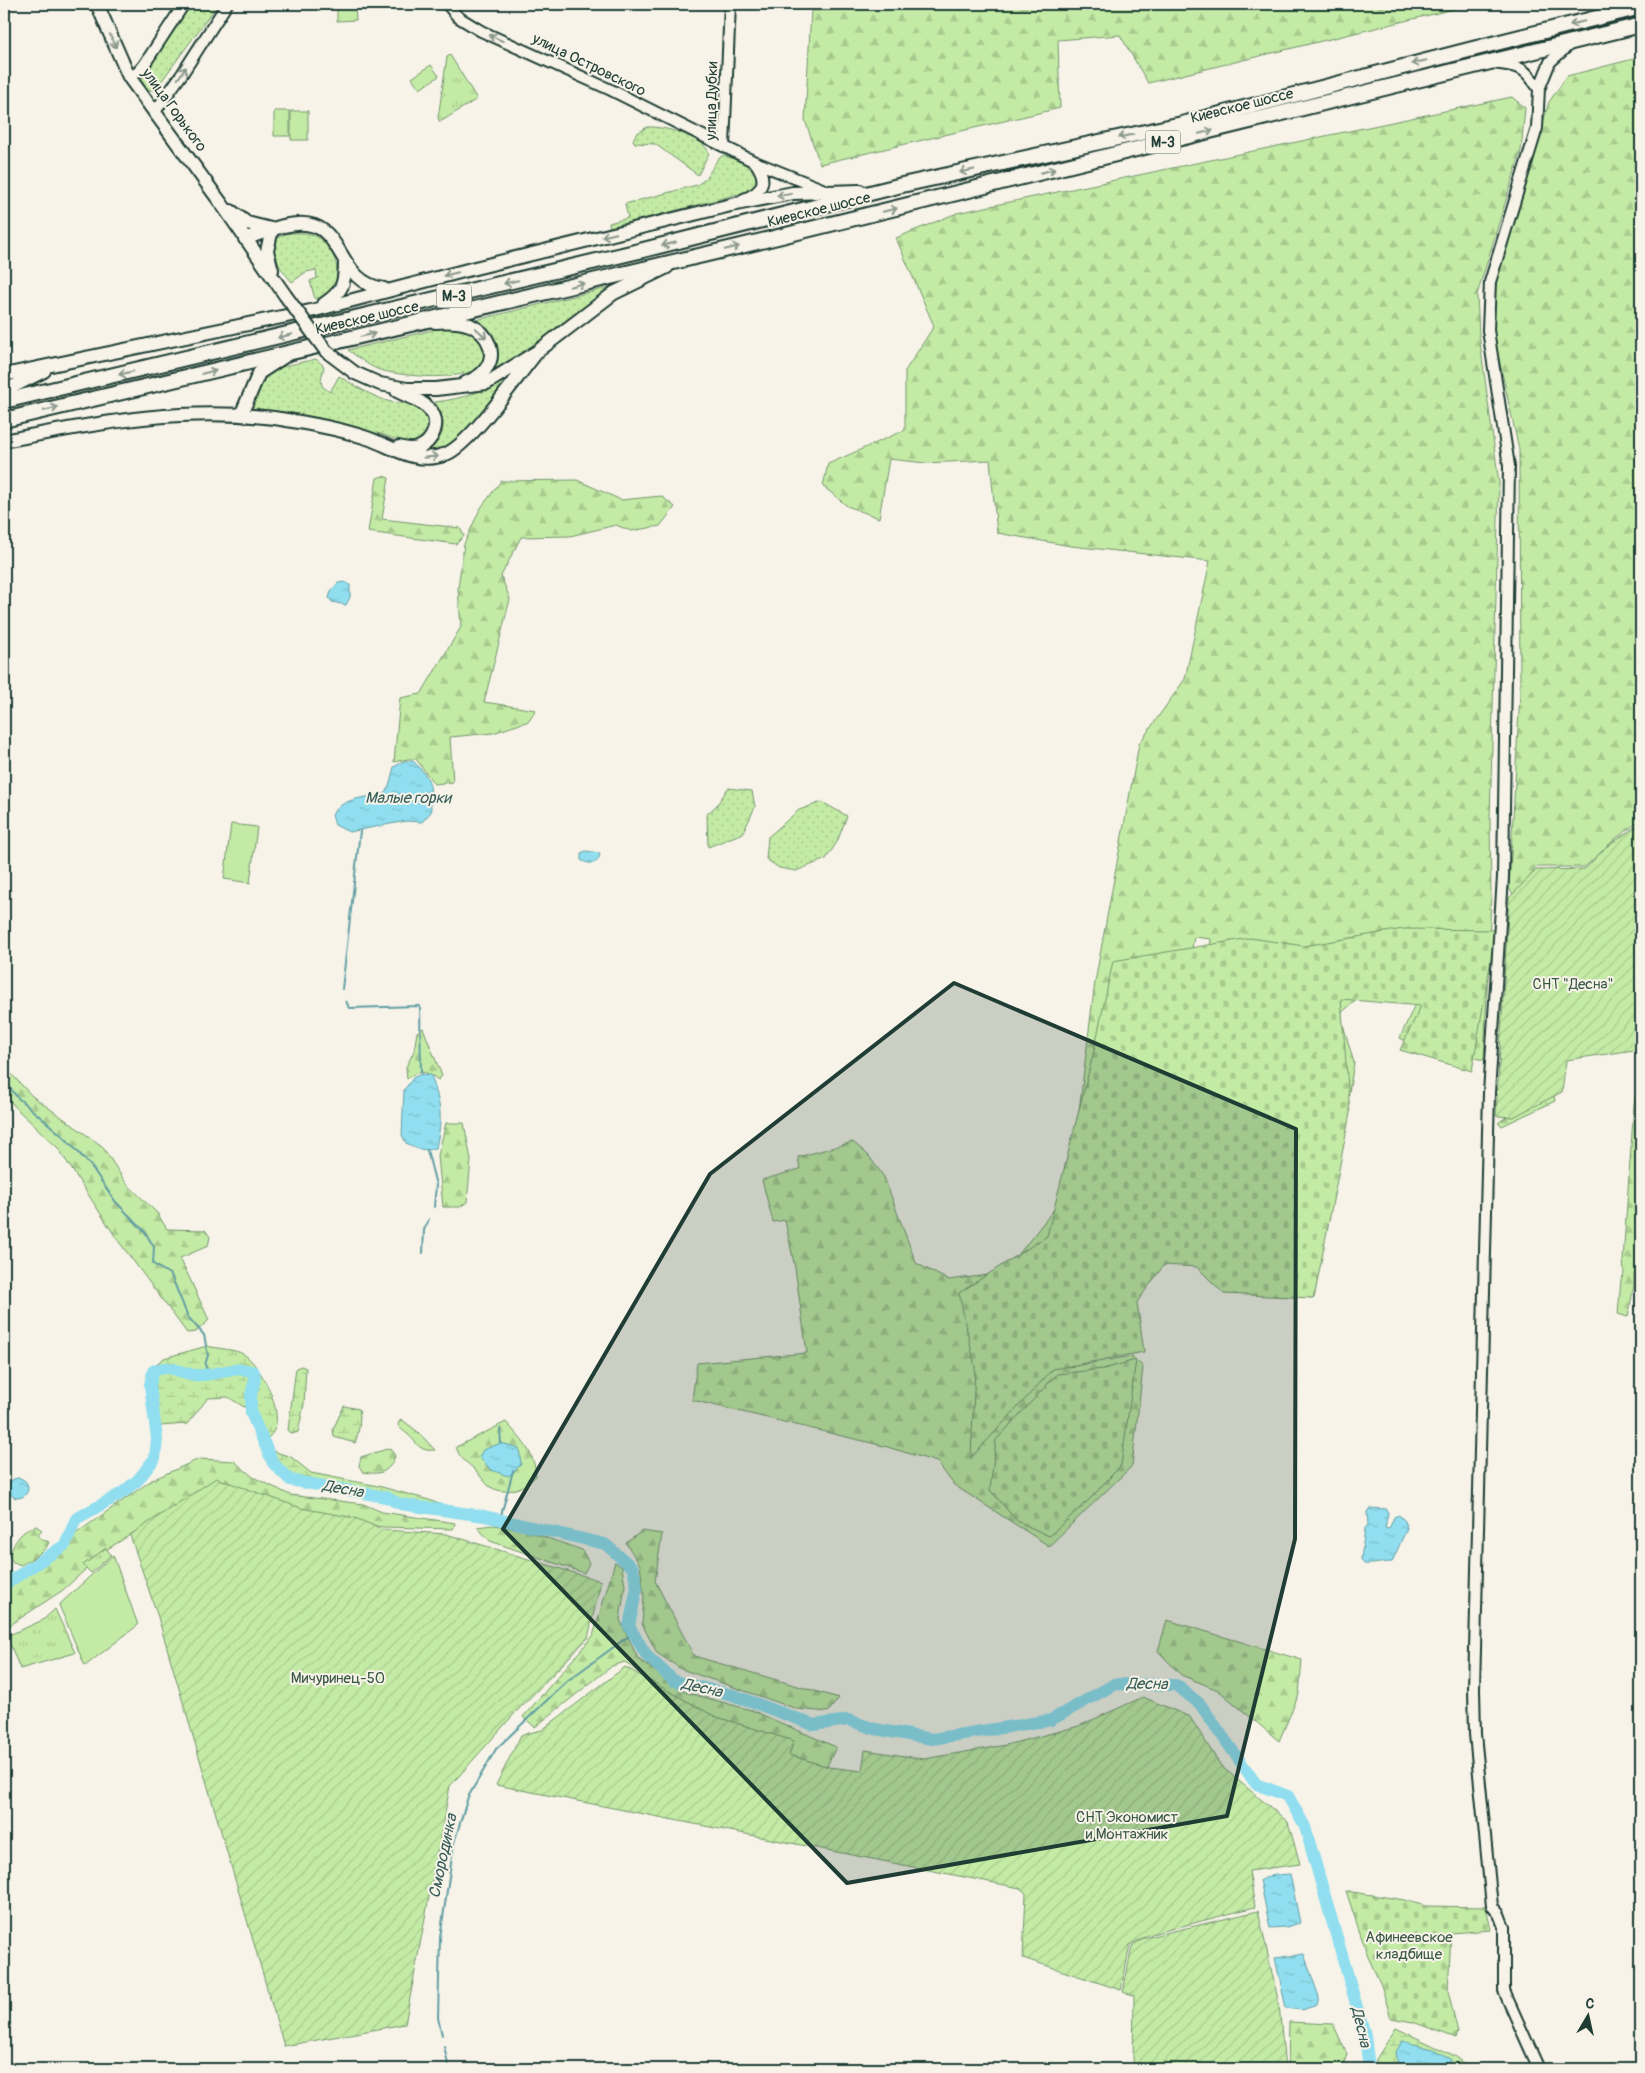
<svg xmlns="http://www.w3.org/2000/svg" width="1645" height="2073" viewBox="0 0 1645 2073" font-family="Pangolin,sans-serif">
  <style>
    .grass { fill: url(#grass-dots); stroke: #72946c }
    .forest { fill: url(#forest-firs); stroke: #72946c }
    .wetland { fill: url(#wetland-marsh); stroke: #72946c }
    .cemetery { fill: url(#cemetery-stones); stroke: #72946c }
    .park { fill: url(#park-tufts); stroke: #72946c }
    .garden { fill: url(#garden-furrows); stroke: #72946c }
    .pitch { fill: #c4eba5; stroke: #72946c }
    .water { fill: url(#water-ripples); stroke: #639ea4 }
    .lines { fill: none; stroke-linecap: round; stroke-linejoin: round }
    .stream { stroke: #639ea4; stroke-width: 2 }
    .river { stroke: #90deef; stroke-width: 12 }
    .minor-casing { stroke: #1f3d34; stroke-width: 14 }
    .major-casing { stroke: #1f3d34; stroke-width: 16 }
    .highway-casing { stroke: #1f3d34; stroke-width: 18 }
    .minor { stroke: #f7f3e8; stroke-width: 10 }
    .major { stroke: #f7f3e8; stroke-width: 12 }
    .highway { stroke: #f7f3e8; stroke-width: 14 }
    .major-bridge-casing { stroke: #1f3d34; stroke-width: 16; stroke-linecap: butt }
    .major-bridge { stroke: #f7f3e8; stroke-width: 12 }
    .oneway { stroke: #8b988e }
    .marked { fill: #1f3d34; fill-opacity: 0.2; stroke: #1f3d34; stroke-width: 4; stroke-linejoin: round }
    .labels { text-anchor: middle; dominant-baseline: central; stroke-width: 4; stroke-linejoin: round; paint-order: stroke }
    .shield { fill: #f7f3e8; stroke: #60746a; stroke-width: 1 }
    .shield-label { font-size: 14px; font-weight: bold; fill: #1f3d34 }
    .street-label { font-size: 15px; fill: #1f3d34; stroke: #f7f3e8 }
    .park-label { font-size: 15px; fill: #385745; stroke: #f7f3e8 }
    .water-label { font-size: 16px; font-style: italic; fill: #365d59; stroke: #f7f3e8 }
  </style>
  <defs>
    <pattern id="grass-dots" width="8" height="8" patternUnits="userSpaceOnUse" patternTransform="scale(1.25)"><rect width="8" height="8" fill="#c4eba5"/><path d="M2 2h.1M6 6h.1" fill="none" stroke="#a8ca8f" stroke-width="1.8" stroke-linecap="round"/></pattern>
    <pattern id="forest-firs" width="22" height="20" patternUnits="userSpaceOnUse" patternTransform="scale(1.25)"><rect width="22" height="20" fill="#c4eba5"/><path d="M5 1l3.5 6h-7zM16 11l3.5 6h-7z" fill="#a8ca8f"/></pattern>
    <pattern id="wetland-marsh" width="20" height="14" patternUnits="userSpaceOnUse" patternTransform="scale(1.25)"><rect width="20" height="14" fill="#c4eba5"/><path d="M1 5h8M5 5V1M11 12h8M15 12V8" fill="none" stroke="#a8ca8f"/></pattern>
    <pattern id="cemetery-stones" width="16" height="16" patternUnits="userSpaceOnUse" patternTransform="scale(1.25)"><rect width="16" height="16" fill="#c4eba5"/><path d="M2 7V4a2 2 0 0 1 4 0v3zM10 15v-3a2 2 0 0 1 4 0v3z" fill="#a8ca8f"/></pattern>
    <pattern id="park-tufts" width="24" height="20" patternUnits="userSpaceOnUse" patternTransform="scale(1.25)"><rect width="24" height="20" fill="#c4eba5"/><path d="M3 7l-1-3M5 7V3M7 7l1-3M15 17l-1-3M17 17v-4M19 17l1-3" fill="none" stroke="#a8ca8f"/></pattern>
    <pattern id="garden-furrows" width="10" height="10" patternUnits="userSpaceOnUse" patternTransform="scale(1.25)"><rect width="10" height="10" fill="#c4eba5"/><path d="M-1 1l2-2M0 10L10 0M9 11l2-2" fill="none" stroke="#a8ca8f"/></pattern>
    <pattern id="water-ripples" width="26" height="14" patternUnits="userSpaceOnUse" patternTransform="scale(1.25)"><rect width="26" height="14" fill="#90deef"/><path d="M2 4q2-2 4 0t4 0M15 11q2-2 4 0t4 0" fill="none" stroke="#7cbfce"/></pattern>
  </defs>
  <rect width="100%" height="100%" fill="#f7f3e8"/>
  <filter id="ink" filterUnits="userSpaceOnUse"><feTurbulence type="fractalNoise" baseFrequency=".02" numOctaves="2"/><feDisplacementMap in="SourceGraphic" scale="10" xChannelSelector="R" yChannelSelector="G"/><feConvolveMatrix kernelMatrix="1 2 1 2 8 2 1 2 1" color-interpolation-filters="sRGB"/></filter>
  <g filter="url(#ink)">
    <path class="grass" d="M 189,4 L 218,4 L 155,90 L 149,90 L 141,85 L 141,80 Z
      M 647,127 C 663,126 703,136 709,153 L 698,175 L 655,144 L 635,143 L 633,140 L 636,134 Z
      M 724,155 L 745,164 L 756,173 L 756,185 L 753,190 L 610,228 L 609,223 L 628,218 L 625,204 L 697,185 C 713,176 712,160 724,155 Z
      M 291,233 C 299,233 308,232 315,236 C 340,248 348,291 315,299 L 310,281 L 317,278 L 316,270 L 306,272 L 292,282 C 279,267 256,239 291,233 Z
      M 615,286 L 518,358 L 492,375 C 503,353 499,331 476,320 Z
      M 449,326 L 476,332 C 481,340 488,350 484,360 C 476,385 396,376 377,369 C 367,365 357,356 348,350 Z
      M 316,359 L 324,366 L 321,380 L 322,386 L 330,392 L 339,376 C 355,386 370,395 387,401 C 397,404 413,402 421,408 C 430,416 432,430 422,439 C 416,443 410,442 404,442 C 353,424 304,413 251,408 C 266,364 274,369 316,359 Z
      M 512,375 L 470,429 L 452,446 L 424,454 C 444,440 449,424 435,402 C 464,399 487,390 512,375 Z
      M 728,788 L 752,791 L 755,807 L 743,833 L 708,847 L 707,814 L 717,805 Z
      M 822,802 L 847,816 L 837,842 L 826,859 L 796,871 L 779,868 L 766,859 L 768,837 L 799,810 Z"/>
    <path class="forest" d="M 887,4 L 1475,4 L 1148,83 L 1120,35 L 1058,40 L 1060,108 L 820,164 L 805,120 L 811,11 L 887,7 Z
      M 1641,57 L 1641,820 L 1615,839 L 1585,867 L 1536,867 L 1516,899 L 1509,888 L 1520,694 L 1519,449 L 1492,328 L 1495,283 L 1549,102 L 1567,76 Z
      M 1512,97 L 1525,108 L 1521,151 L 1477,295 L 1479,335 L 1499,483 L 1490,820 L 1491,897 L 1484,1060 L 1441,1051 L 1430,1053 L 1400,1038 L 1415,1004 L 1361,996 L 1340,1014 L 1354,1063 L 1314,1298 L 1232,1293 L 1195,1094 L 1211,939 L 1194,937 L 1187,977 L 1072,1167 L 1095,982 L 1139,744 L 1185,679 L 1210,561 L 1071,546 L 997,533 L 990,460 L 926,463 L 889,459 L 879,518 L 847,506 L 823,486 L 828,464 L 905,430 L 905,371 L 934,326 L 896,238 L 957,213 Z
      M 383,476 L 389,478 L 382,519 L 460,528 L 464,536 L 456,544 L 368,532 L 377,478 Z
      M 577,480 L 621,500 L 661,496 L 675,507 L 660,526 L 631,531 L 616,525 L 570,536 L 521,537 L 501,576 L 510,599 L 484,702 L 536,710 L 529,721 L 493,733 L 450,737 L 453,782 L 434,784 L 416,759 L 408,759 L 394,762 L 400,698 L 421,694 L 461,627 L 458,588 L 464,544 L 480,509 L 501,481 Z
      M 423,1028 L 442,1076 L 438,1080 C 427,1071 419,1069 407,1079 L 406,1067 L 414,1051 L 417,1032 Z
      M 1641,1061 L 1641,1259 L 1634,1275 L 1634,1285 L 1628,1317 L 1618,1314 L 1621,1280 L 1624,1274 L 1623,1260 L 1634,1105 Z
      M 4,1066 L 32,1096 L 102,1146 L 126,1183 L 157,1213 L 167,1229 L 205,1230 L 210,1237 L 208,1246 L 180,1258 L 209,1320 L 196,1332 L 187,1333 L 117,1239 L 58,1148 L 19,1111 L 4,1094 Z
      M 1550,1076 L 1555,1101 L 1502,1126 L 1498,1123 L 1535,1096 Z
      M 446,1123 L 464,1123 L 471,1160 L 467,1202 L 460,1207 L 443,1207 L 438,1156 Z
      M 853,1142 L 868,1155 L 884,1177 L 916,1263 L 948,1280 L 1004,1273 L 1063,1198 L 1042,1352 L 1069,1367 L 1132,1356 L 1143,1367 L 1132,1466 L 1049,1546 L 954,1485 L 937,1462 L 884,1446 L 692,1400 L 697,1363 L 807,1353 L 795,1268 L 785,1220 L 773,1222 L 762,1180 L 800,1169 L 798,1157 Z
      M 401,1419 L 418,1432 L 435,1450 C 417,1452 418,1442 406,1433 C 402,1429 400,1430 398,1424 Z
      M 506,1422 C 521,1439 535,1453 536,1476 C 524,1488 505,1497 489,1486 C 483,1481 479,1473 473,1468 C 463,1459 461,1460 456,1447 Z
      M 390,1448 L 395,1456 C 389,1473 380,1475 363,1472 L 359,1466 L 361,1457 Z
      M 199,1459 L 234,1461 L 253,1477 L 290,1495 L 363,1504 L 382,1512 L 455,1523 L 453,1529 L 383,1527 L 354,1522 L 138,1530 L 109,1548 L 63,1590 L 4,1629 L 4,1584 L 152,1480 Z
      M 493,1525 L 524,1530 L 582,1550 L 589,1563 L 584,1573 L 490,1541 L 477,1527 Z
      M 36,1526 L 42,1530 L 38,1534 L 40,1538 L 49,1542 L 46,1548 L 35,1557 L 21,1565 L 13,1562 L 9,1556 C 15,1541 20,1531 36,1526 Z
      M 642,1531 L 662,1534 L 655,1581 L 694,1656 L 839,1698 L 828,1712 L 797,1709 L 681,1669 L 657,1653 L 642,1624 L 644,1595 L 640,1565 L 626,1543 Z
      M 615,1562 L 622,1567 L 625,1586 L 620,1620 L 638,1659 L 685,1692 L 751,1710 L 836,1747 L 825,1770 L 710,1730 L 625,1662 L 612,1666 L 535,1727 L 523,1717 L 593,1636 Z
      M 1167,1620 L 1302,1660 L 1299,1694 L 1279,1741 L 1218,1690 L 1181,1675 L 1158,1651 Z
      M 1289,2022 L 1333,2024 L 1347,2054 L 1342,2069 L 1288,2069 Z"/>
    <path class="wetland" d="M 207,1346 C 218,1349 236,1349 245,1355 C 261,1367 282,1408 275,1428 C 274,1432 269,1437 266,1440 L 254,1413 L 228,1397 L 208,1398 L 187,1424 L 160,1426 L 153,1385 L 155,1365 L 164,1358 Z
      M 301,1366 L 306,1368 L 304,1404 L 298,1432 L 292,1434 L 288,1430 L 296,1368 Z
      M 344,1406 L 359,1409 C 361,1421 359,1431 355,1443 L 334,1437 L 333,1429 Z
      M 273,1451 L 291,1457 L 311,1473 L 378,1486 L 429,1500 L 449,1508 L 452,1516 L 433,1513 L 386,1495 L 291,1478 L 276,1463 L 272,1456 Z
      M 1396,2028 L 1455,2056 L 1472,2069 L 1376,2069 L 1375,2061 Z"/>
    <path class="cemetery" d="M 1403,929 L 1496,930 L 1472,1071 L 1400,1050 L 1421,1006 L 1341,999 L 1350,1113 L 1314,1298 L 1224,1294 L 1197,1267 L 1164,1265 L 1137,1302 L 1144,1352 L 1053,1369 L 971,1458 L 975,1367 L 959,1293 L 1047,1236 L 1094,1051 L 1113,961 L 1250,938 L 1304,946 Z
      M 1136,1360 L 1121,1465 L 1090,1499 L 1049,1536 L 1017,1521 L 990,1490 L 996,1440 L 1057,1374 L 1103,1369 Z
      M 1346,1891 L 1405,1900 L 1425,1906 L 1486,1907 L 1491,1930 L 1451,1933 L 1448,1991 L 1458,2032 L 1456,2038 L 1413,2022 L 1391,2018 L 1381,1985 L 1368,1957 Z"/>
    <path class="park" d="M 450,55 L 477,99 L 440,122 L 438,118 L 447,57 Z
      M 106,1548 L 111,1555 L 91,1573 L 83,1565 Z
      M 55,1609 L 75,1653 L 20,1669 L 7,1636 L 43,1620 Z"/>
    <path class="garden" d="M 1641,823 L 1641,1049 L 1566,1060 L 1562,1092 L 1513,1117 L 1496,1116 L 1509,898 L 1536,870 L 1585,869 L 1606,847 Z
      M 216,1478 L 301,1508 L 355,1518 L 384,1530 L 446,1534 L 601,1581 L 588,1638 L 515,1713 L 450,1786 L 405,2024 L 284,2046 L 158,1617 L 130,1535 Z
      M 625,1667 L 714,1716 L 794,1741 L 789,1755 L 829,1767 L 862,1771 L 865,1750 L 924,1759 L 1006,1745 L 1079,1726 L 1143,1697 L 1190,1717 L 1221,1766 L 1288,1822 L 1300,1864 L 1249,1871 L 1255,1907 L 1148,1935 L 1130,1945 L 1121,1990 L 1023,1958 L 1026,1893 L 1020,1888 L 496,1785 L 521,1735 L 542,1730 Z
      M 1258,1911 L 1279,2004 L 1285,2069 L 1133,2069 L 1134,1995 L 1123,1992 L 1132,1946 L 1144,1938 Z"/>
    <path class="pitch" d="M 337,4 L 355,4 L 356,20 L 337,21 Z
      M 431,65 L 439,76 L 420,89 L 412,78 Z
      M 274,111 L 290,111 L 290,136 L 274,136 Z
      M 291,111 L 308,111 L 308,140 L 291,140 Z
      M 231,824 L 257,827 L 250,883 L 224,879 Z
      M 113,1555 L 138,1625 L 85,1666 L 59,1605 Z
      M 1641,1892 L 1641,1933 L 1639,1933 L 1636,1893 Z"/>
    <path class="water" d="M 345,582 L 350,585 L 350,597 L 346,605 L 332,602 L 329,598 L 331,591 L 338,583 Z
      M 404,761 L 413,761 C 434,782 430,784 431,812 L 422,822 L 406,821 L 349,832 L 335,825 L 332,815 C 342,797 366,798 384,794 L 389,786 L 394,767 Z
      M 586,851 L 600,853 C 599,865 590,865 581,860 L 581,853 Z
      M 421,1074 L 431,1075 C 441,1106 443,1116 436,1148 L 427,1150 L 419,1149 L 406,1143 L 402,1135 L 404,1090 L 413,1078 Z
      M 501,1443 L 519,1448 L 521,1464 L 513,1473 L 508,1476 L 491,1470 L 479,1457 L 483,1450 Z
      M8 1488a10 10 0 1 1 20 0a10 10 0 1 1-20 0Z
      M 1370,1508 L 1386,1509 L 1388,1513 L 1385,1528 L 1389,1529 L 1394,1517 L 1399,1515 L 1405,1521 L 1407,1528 L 1392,1562 C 1382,1562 1373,1565 1364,1564 L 1361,1559 L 1365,1528 L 1368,1525 L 1367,1512 Z
      M 1290,1874 L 1300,1923 L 1286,1927 L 1270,1928 L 1260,1880 L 1274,1875 Z
      M 1304,1954 L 1319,1997 L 1317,2005 L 1302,2010 L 1286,2008 L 1275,1958 Z
      M 1402,2041 L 1433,2049 L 1451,2059 L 1450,2069 L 1406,2069 L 1398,2064 L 1396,2052 Z"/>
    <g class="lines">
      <path class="stream" d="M 342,989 L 360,831
        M 346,1001 L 349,1008 L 420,1006 L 421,1074
        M 4,1081 L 18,1098 L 65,1138 L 91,1166 L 115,1201 L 145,1232 L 154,1247 L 153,1264 L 171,1275 L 188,1317 L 204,1335 L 208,1355 L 205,1365 L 209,1373
        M 427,1150 L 436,1185 L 434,1207
        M 423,1253 L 424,1230 L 429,1219
        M 500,1429 L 501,1444
        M 500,1519 L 513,1471
        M 442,2035 L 438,2018 L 440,1938 L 454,1843 L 468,1797 L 496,1749 L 567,1681 L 633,1633
        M 444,2046 L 449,2069"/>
      <path class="river" d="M 4,1585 L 65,1545 L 76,1519 L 122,1493 L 138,1480 L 155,1458 L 157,1439 L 150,1385 L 153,1371 C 171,1363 178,1373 195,1375 C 215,1377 235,1364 254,1372 L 255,1379 L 251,1395 L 251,1413 L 273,1463 L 290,1480 L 386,1497 L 400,1504 L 484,1516 L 605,1544 L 633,1568 L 637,1587 L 629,1626 L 647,1656 L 674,1681 L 733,1695 L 814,1725 L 848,1720 L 875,1729 L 932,1739 L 1051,1720 L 1115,1684 L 1176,1685 L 1200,1704 L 1256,1784 L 1288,1796 L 1305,1827 L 1365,2035 L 1369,2069"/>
      <g class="minor-casing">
        <path id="minor" d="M 447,4 L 458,17 L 481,31 L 611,90 L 755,162 L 827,191
          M 1493,63 C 1520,67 1523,65 1539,89
          M 129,77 L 138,72 L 144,65 L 184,4
          M 154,113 L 182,74 L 227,4
          M 724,146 L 730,4
          M 744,199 C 764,191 768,180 755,162
          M 1539,2069 L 1504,1991 L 1504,1927 L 1499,1914 L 1492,1906 L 1475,1734 L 1474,1689 L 1489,1093 L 1503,877 L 1509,466 L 1488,330 L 1490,282 L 1537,128 L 1539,89 L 1550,62 L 1570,44"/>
      </g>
      <g class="major-casing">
        <path id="major" d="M 97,4 L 129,77 L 221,203 L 285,295
          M 231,211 L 247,223 L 271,229
          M 272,229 L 267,251 L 272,270
          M 245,239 C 262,233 279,225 297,224 C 346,220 334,282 384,289
          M 324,304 C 343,291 345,284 345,262
          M 435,322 C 447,321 459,321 470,325 C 488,333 498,354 485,370 C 480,377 472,380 465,383
          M 355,373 L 380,384 L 407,389 L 436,389 L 487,383 L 538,351 L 614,293 L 667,267
          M 4,375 L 315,310 L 475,268 L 731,205 L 793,193 L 860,191
          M 4,391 L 44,371
          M 397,391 C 408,397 422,400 430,410 C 441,423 433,442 418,448 C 412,450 405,449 399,447
          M 241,415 L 259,373 L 285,356
          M 4,441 C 99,422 197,404 293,421 C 318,425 343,430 367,438 C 394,447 416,466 446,454 C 471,444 518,375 538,351"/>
      </g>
      <g class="highway-casing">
        <path id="highway" d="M 4,401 L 639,251 L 902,185 L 1182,124 L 1496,43 L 1641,7
          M 4,420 L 737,247 L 1641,25"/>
      </g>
      <use href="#minor" class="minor"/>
      <use href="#major" class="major"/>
      <use href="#highway" class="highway"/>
      <g class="major-bridge-casing">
        <path id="major-bridge" d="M 285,295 L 326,351 L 355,373"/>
      </g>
      <use href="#major-bridge" class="major-bridge"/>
    </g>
    <defs><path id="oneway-shaft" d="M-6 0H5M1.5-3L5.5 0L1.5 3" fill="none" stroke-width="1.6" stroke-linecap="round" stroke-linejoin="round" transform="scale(1.25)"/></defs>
    <g class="oneway">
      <use href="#oneway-shaft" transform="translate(1577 23) rotate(166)"/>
      <use href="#oneway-shaft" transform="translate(496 38) rotate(-156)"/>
      <use href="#oneway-shaft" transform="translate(113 41) rotate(66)"/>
      <use href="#oneway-shaft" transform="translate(1419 62) rotate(166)"/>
      <use href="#oneway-shaft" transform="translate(182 73) rotate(-55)"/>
      <use href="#oneway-shaft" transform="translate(1206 132) rotate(-14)"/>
      <use href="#oneway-shaft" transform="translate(1126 136) rotate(168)"/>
      <use href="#oneway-shaft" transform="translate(967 171) rotate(168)"/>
      <use href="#oneway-shaft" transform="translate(1048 171) rotate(-14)"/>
      <use href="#oneway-shaft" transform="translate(784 195) rotate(172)"/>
      <use href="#oneway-shaft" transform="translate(890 210) rotate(-14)"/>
      <use href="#oneway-shaft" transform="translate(609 235) rotate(166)"/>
      <use href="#oneway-shaft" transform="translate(669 244) rotate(166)"/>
      <use href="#oneway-shaft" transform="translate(732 248) rotate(-13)"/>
      <use href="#oneway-shaft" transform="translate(451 274) rotate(166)"/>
      <use href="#oneway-shaft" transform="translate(511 282) rotate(167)"/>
      <use href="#oneway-shaft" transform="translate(577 285) rotate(-14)"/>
      <use href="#oneway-shaft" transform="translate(481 333) rotate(42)"/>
      <use href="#oneway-shaft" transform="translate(368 335) rotate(-13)"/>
      <use href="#oneway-shaft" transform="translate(285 336) rotate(167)"/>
      <use href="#oneway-shaft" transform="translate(209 372) rotate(-13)"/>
      <use href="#oneway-shaft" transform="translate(126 373) rotate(167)"/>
      <use href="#oneway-shaft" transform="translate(51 409) rotate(-13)"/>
      <use href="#oneway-shaft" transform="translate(431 457) rotate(-6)"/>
    </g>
  </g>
  <path class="marked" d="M 954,983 L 1296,1129 L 1295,1539 L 1227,1816 L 847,1883 L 503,1529 L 710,1174 Z"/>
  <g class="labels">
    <g class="shield">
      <rect x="1145.5" y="130.5" width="35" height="23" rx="4"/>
      <rect x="436.5" y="284.5" width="35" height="23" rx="4"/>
    </g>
    <g class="shield-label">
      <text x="1163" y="142">М-3</text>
      <text x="454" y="296">М-3</text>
    </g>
    <g class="street-label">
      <text transform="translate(589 65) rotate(26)">улица Островского</text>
      <text transform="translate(712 101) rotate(-89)">улица Дубки</text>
      <text transform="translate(1242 106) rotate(-14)">Киевское шоссе</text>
      <text transform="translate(174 110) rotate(54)">улица Горького</text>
      <text transform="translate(819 210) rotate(-14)">Киевское шоссе</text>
      <text transform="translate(367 318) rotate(-13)">Киевское шоссе</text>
    </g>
    <g class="park-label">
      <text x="1573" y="984">СНТ "Десна"</text>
      <text x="338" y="1678">Мичуринец-50</text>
      <text x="1127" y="1817">СНТ Экономист<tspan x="1127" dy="17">и Монтажник</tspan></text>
      <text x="1409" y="1937">Афинеевское<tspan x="1409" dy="17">кладбище</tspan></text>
    </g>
    <g class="water-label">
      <text x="408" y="798">Малые горки</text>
      <text transform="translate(343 1489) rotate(10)">Десна</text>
      <text transform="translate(1147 1684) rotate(1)">Десна</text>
      <text transform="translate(702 1688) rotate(13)">Десна</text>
      <text transform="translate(443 1856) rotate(-78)">Смородинка</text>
      <text transform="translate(1361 2027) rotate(77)">Десна</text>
    </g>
  </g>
  <rect width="1645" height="2073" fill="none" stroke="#f7f3e8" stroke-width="20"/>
  <rect x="10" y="10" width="1625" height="2053" fill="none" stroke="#1f3d34" stroke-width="2" filter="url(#ink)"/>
  <g transform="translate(1588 2016) rotate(9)" stroke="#f7f3e8" stroke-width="4" paint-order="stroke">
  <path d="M0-4L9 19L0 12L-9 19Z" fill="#1f3d34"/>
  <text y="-8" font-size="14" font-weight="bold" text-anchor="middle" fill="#1f3d34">С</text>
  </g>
</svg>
